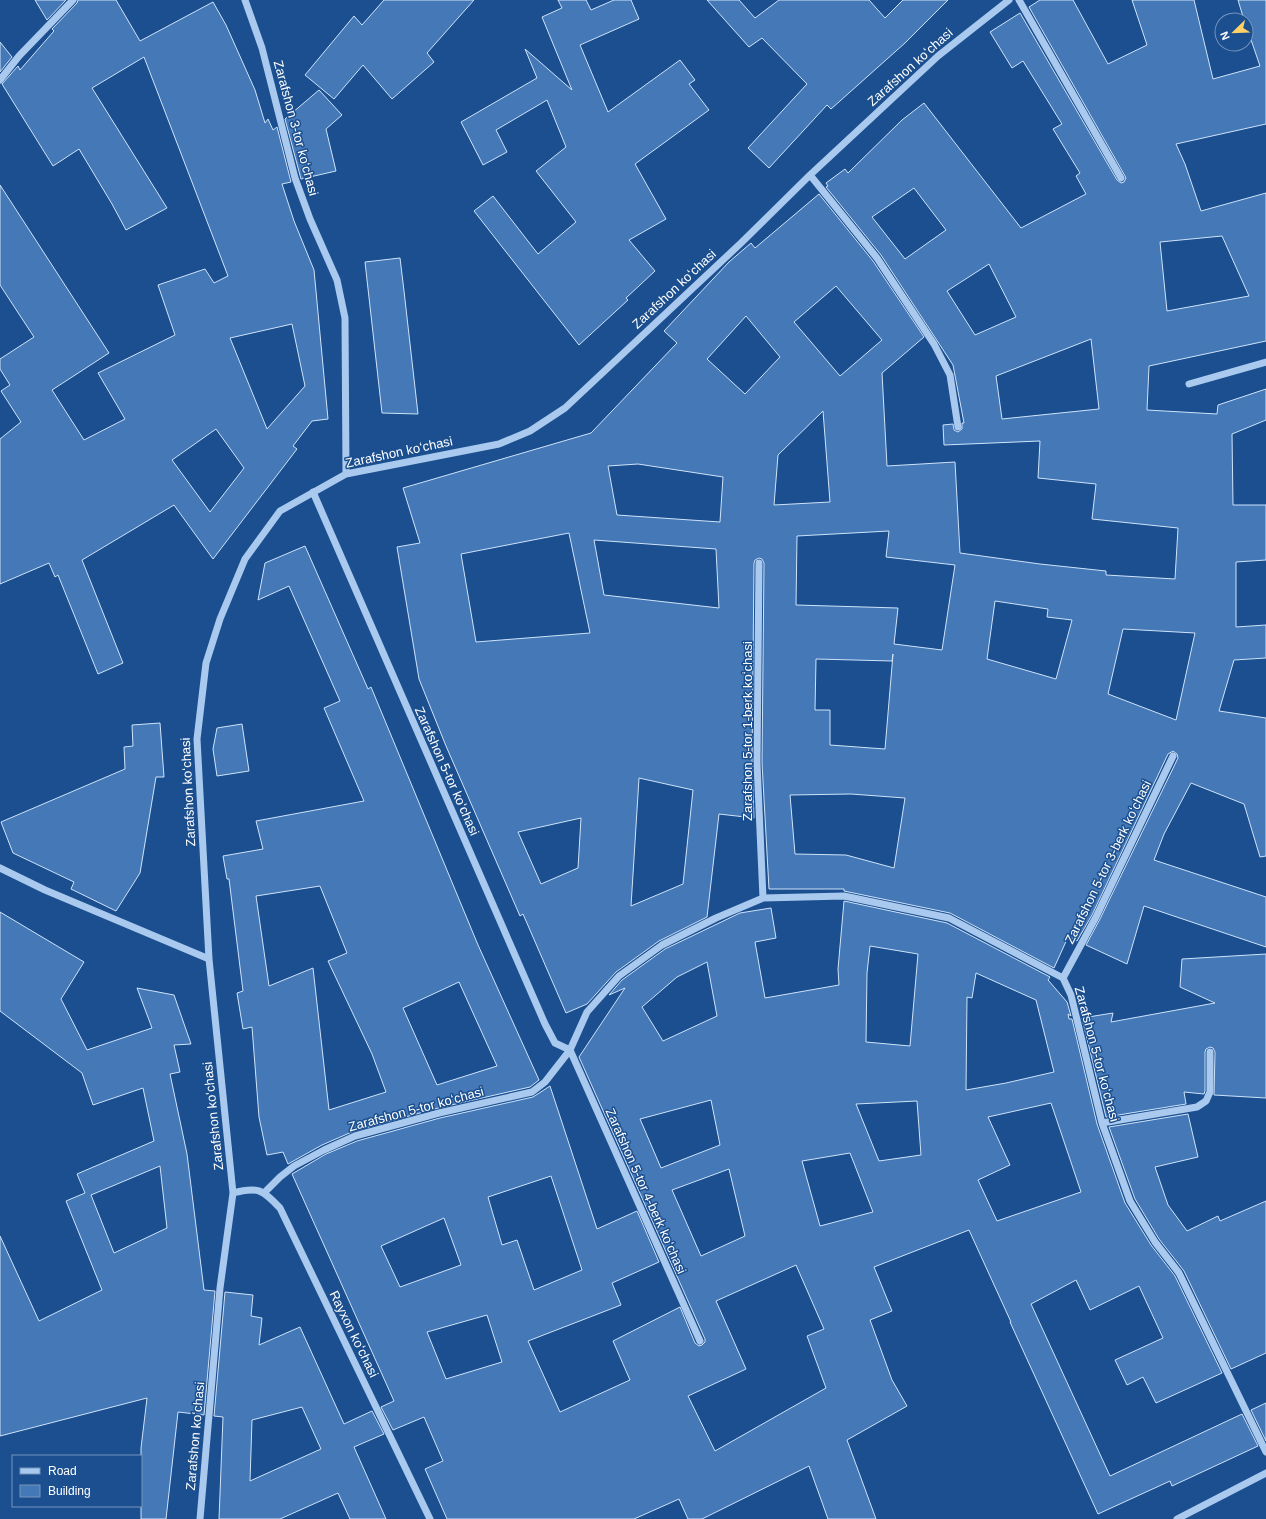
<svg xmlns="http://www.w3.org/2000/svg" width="1266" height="1519" viewBox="0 0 1266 1519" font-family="Helvetica,sans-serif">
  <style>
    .building { fill: #4478b7; stroke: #cfe3fa; fill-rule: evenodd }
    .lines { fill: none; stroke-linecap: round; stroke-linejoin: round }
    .minor { stroke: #a9c9ee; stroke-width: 7 }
    .labels { text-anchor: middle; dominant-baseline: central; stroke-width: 3; stroke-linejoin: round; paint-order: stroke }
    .street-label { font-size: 13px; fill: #fff; stroke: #1b4f8f }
  </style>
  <rect width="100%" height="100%" fill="#1b4f8f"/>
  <path class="building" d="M 35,0 L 66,0 L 47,20 Z
    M 78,0 L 116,0 L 140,41 L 213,2 L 226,25 L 255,90 L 265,123 L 268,119 L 273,130 L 277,127 L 291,182 L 282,184 L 294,221 L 314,270 L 328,419 L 312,421 L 293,446 L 297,449 L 213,559 L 174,505 L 82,560 L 123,663 L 98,674 L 58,575 L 55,577 L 49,563 L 0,584 L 0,439 L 21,422 L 1,391 L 10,385 L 0,369 L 0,359 L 34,337 L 0,285 L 0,185 L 109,353 L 52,390 L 84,440 L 125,419 L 98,373 L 175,335 L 158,285 L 205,269 L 214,283 L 228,276 L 144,57 L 92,88 L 167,208 L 126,230 L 112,204 L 79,149 L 53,166 L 2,84 L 18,66 L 20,70 L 54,31 L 52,29 L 77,3 ZM 292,324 L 305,386 L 267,429 L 230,338 ZM 216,429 L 244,468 L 210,512 L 172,460 Z
    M 384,0 L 474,0 L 427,53 L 434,62 L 392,99 L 363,65 L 334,99 L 305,75 L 354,16 L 362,25 Z
    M 558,0 L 586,0 L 591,10 L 614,0 L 631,0 L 639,19 L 580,45 L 608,112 L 680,60 L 695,80 L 689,84 L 709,110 L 635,164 L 666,219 L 629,240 L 655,271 L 626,298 L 628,300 L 579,345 L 474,211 L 493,196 L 538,254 L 576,222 L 536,171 L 566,147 L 547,100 L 496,130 L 507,152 L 483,165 L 461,122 L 537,78 L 525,49 L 572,90 L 542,17 L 562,8 Z
    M 707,0 L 739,0 L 755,18 L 779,0 L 869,0 L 885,18 L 903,0 L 948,0 L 905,43 L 831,109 L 827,105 L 769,168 L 748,148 L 807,84 L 762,38 L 749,47 Z
    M 1040,0 L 1073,0 L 1108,64 L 1147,45 L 1132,0 L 1194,0 L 1213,79 L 1260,66 L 1246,25 L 1246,20 L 1244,20 L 1238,0 L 1266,0 L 1266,124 L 1176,144 L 1185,164 L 1201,211 L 1266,193 L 1266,341 L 1149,366 L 1147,410 L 1217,414 L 1218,405 L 1266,389 L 1266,420 L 1232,434 L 1233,505 L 1266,505 L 1266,560 L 1236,562 L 1236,627 L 1266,625 L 1266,658 L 1234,660 L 1219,711 L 1266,718 L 1266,856 L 1260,857 L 1244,804 L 1191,783 L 1164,834 L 1154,860 L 1266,897 L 1266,947 L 1144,906 L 1127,964 L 1086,945 L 1100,919 L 1178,758 L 1177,754 L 1173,751 L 1168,754 L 1092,915 L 1077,941 L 1068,937 L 1054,968 L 950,913 L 844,891 L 844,889 L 769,889 L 762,763 L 764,563 L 762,559 L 759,558 L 755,560 L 754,563 L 752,763 L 754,818 L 719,814 L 707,917 L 659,941 L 616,972 L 587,1004 L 566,1013 L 523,914 L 520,916 L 446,746 L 419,679 L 397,547 L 420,543 L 403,488 L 591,433 L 677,343 L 664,331 L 729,262 L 751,243 L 755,248 L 819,194 L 873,261 L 924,337 L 882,373 L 887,466 L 955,462 L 960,553 L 1040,564 L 1106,571 L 1106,575 L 1175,579 L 1178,528 L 1092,519 L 1096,484 L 1038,478 L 1040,441 L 944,445 L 943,425 L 953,424 L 954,430 L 958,432 L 962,429 L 962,423 L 964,423 L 953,365 L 881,255 L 826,187 L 828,186 L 826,183 L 845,169 L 848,173 L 902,120 L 924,103 L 1021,228 L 1086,194 L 1076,176 L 1080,173 L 1053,129 L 1062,124 L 1023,61 L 1012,68 L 990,32 L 1020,13 L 1117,180 L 1121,183 L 1124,182 L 1126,178 L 1125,176 L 1029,7 ZM 914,188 L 946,230 L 905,259 L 872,217 ZM 1222,236 L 1249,296 L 1167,311 L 1160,242 ZM 989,264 L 1016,317 L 975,335 L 947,291 ZM 836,286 L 882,340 L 840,376 L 794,322 ZM 746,316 L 780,357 L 745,394 L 707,359 ZM 1091,339 L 1099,409 L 1002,419 L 996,376 ZM 823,411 L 830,502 L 774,505 L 778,455 ZM 638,464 L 723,477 L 720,522 L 617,515 L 608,466 ZM 889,531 L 886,557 L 955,565 L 942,650 L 894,644 L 898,608 L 796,605 L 797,536 ZM 569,533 L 590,633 L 476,642 L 461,554 ZM 594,540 L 716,549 L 719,608 L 604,595 ZM 995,601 L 1048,609 L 1047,617 L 1072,620 L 1056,679 L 987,659 ZM 1123,629 L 1195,633 L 1176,720 L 1108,694 ZM 893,654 L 885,749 L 830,745 L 830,710 L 815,710 L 816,659 L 892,661 ZM 639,778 L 693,790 L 683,884 L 631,906 ZM 851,794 L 905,798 L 894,868 L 846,855 L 795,854 L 790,795 ZM 581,818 L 578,868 L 541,884 L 518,832 Z
    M 0,42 L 12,57 L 0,72 Z
    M 319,90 L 342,115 L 326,129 L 336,171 L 301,179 L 285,119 Z
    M 400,258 L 404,291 L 418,414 L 382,413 L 365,262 Z
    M 305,546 L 368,689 L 371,687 L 478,945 L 539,1080 L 530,1087 L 438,1108 L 354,1131 L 322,1145 L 288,1164 L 283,1152 L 267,1155 L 259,1117 L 252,1027 L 243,1029 L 237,993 L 243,991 L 229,879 L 227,879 L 223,856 L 263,849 L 256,821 L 364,801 L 324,708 L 340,701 L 289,586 L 258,600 L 265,563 ZM 320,886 L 347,953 L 328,961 L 372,1054 L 386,1092 L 329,1110 L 313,968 L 269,986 L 256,896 ZM 459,982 L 497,1066 L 437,1085 L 403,1008 Z
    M 160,723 L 164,777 L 156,777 L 140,873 L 116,911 L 71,889 L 74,882 L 13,853 L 1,822 L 125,769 L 124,747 L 133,746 L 132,725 Z
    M 242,724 L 249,771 L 217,776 L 213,749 L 217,728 Z
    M 844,901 L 947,923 L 1050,977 L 1048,980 L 1067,1002 L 1071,1016 L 1068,1014 L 1069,1019 L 1072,1019 L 1097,1124 L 1125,1203 L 1151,1245 L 1175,1276 L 1222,1373 L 1156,1403 L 1143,1377 L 1127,1385 L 1115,1360 L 1163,1338 L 1139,1286 L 1090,1310 L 1076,1280 L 1031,1304 L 1110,1476 L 1242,1414 L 1258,1446 L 1172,1486 L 1170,1481 L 1098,1514 L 1010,1322 L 1011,1322 L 969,1230 L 874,1267 L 892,1311 L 870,1320 L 892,1380 L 907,1406 L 847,1440 L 876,1519 L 828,1519 L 809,1466 L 702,1519 L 688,1519 L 679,1499 L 634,1519 L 447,1519 L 425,1469 L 443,1461 L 424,1417 L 393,1430 L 381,1407 L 394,1401 L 292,1174 L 326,1154 L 357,1141 L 440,1118 L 533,1097 L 550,1086 L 597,1229 L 637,1211 L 659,1262 L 612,1283 L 621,1305 L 528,1341 L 560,1412 L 630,1380 L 613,1341 L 680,1307 L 695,1343 L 699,1346 L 702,1345 L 705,1342 L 705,1339 L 579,1057 L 625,988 L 609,995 L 622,980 L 665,949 L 740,913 L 771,908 L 776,938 L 755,942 L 765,998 L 839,985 L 838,969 ZM 870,946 L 918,954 L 910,1046 L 866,1042 L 867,973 ZM 707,962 L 717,1016 L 663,1041 L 642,1007 L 677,977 ZM 976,973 L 1036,1000 L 1054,1072 L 1006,1083 L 966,1090 L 967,997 L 972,998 ZM 711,1100 L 720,1145 L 661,1168 L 640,1119 ZM 917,1101 L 921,1155 L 879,1161 L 856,1104 ZM 1051,1103 L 1081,1192 L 997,1221 L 978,1180 L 1010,1165 L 988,1117 ZM 850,1153 L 873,1212 L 820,1226 L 802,1161 ZM 729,1169 L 745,1236 L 701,1256 L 672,1190 ZM 551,1176 L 582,1270 L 534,1290 L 517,1240 L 502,1245 L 488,1197 ZM 444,1218 L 461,1265 L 400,1287 L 381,1246 ZM 796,1265 L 824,1329 L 807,1336 L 826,1388 L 715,1451 L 688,1396 L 746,1369 L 716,1301 ZM 487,1315 L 502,1362 L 446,1379 L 427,1332 Z
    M 0,912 L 84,962 L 61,999 L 87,1050 L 152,1028 L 137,988 L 174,995 L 191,1044 L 174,1045 L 180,1072 L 170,1074 L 187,1154 L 204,1290 L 215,1291 L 204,1415 L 178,1412 L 166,1519 L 141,1519 L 141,1448 L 147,1398 L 0,1436 L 0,1236 L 39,1321 L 102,1290 L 66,1201 L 85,1193 L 77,1174 L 154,1141 L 143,1088 L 93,1105 L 82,1073 L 0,1011 ZM 160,1166 L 167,1228 L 114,1253 L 91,1195 Z
    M 1266,954 L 1266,1098 L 1214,1095 L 1215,1052 L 1213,1048 L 1210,1047 L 1206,1049 L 1205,1052 L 1205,1091 L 1204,1094 L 1184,1092 L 1186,1104 L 1106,1117 L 1082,1018 L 1113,1013 L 1111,1022 L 1215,1003 L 1180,987 L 1182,959 Z
    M 1188,1114 L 1198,1157 L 1155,1167 L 1168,1205 L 1187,1231 L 1218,1216 L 1220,1221 L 1266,1201 L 1266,1353 L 1231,1369 L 1184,1271 L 1159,1239 L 1135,1199 L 1109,1127 Z
    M 225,1292 L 253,1295 L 251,1316 L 262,1318 L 259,1345 L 300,1327 L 344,1424 L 372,1411 L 384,1434 L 354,1447 L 386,1519 L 350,1519 L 338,1493 L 280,1519 L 219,1519 L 223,1417 L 214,1416 ZM 302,1407 L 321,1449 L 250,1481 L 252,1420 Z
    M 1266,1403 L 1266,1441 L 1251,1410 Z"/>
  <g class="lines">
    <path class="minor" d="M 245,0 L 262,48 L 295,178 L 310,219 L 337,280 L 345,318 L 346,474
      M 1019,0 L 1121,178
      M 0,80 L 19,56 L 73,0
      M 810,175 L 877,258 L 934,344 L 950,375 L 958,427
      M 1189,384 L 1266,362
      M 313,492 L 545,1024 L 555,1043 L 570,1050 L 700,1341
      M 759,563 L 757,763 L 763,898
      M 0,868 L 45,890 L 209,959
      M 1063,978 L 1096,917 L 1173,756
      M 1102,1123 L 1197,1107 L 1206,1101 L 1210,1092 L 1210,1052
      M 265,1192 L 280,1177 L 294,1166 L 324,1150 L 355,1136 L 439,1113 L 532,1092 L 545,1082 L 570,1050 L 587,1012 L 619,976 L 662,945 L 716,918 L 763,898 L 844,896 L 949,918 L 1063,978 L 1071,995 L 1102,1123 L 1130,1201 L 1155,1242 L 1179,1273 L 1266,1452
      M 233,1193 C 258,1186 263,1190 280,1208 L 430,1519
      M 200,1519 L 220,1288 L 233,1193 L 209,959 L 197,739 L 206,663 L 220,619 L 245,559 L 280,511 L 346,474 L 499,444 L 530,431 L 565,408 L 741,243 L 810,175 L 938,56 L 1009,0
      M 1177,1519 L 1266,1473"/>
  </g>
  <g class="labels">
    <g class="street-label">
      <text transform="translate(910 67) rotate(-42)">Zarafshon koʻchasi</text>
      <text transform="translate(296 128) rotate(75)">Zarafshon 3-tor koʻchasi</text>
      <text transform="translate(674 289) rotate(-43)">Zarafshon koʻchasi</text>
      <text transform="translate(399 452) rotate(-12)">Zarafshon koʻchasi</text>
      <text transform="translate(747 731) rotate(-90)">Zarafshon 5-tor 1-berk koʻchasi</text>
      <text transform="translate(447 771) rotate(66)">Zarafshon 5-tor koʻchasi</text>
      <text transform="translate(188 792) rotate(-93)">Zarafshon koʻchasi</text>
      <text transform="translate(1108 862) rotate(-64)">Zarafshon 5-tor 3-berk koʻchasi</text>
      <text transform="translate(1097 1054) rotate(75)">Zarafshon 5-tor koʻchasi</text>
      <text transform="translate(416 1109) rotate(-15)">Zarafshon 5-tor koʻchasi</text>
      <text transform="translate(213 1116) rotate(-96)">Zarafshon koʻchasi</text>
      <text transform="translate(646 1191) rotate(66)">Zarafshon 5-tor 4-berk koʻchasi</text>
      <text transform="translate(354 1334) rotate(64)">Rayxon koʻchasi</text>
      <text transform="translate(195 1436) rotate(-85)">Zarafshon koʻchasi</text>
    </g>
  </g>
  <rect x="12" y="1455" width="130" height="52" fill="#1b4f8f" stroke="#7695bc"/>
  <rect x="20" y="1468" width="20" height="6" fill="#a9c9ee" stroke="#7695bc"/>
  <text x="48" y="1475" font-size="12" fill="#ffffff">Road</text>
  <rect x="20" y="1485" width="20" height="12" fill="#4478b7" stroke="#7695bc"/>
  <text x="48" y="1495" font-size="12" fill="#ffffff">Building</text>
  <g transform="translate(1234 32) rotate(247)"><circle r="19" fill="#1b4f8f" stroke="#7695bc"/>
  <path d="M0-3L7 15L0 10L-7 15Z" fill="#ffd166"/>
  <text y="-6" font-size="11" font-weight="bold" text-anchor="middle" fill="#ffffff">N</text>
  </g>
</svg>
